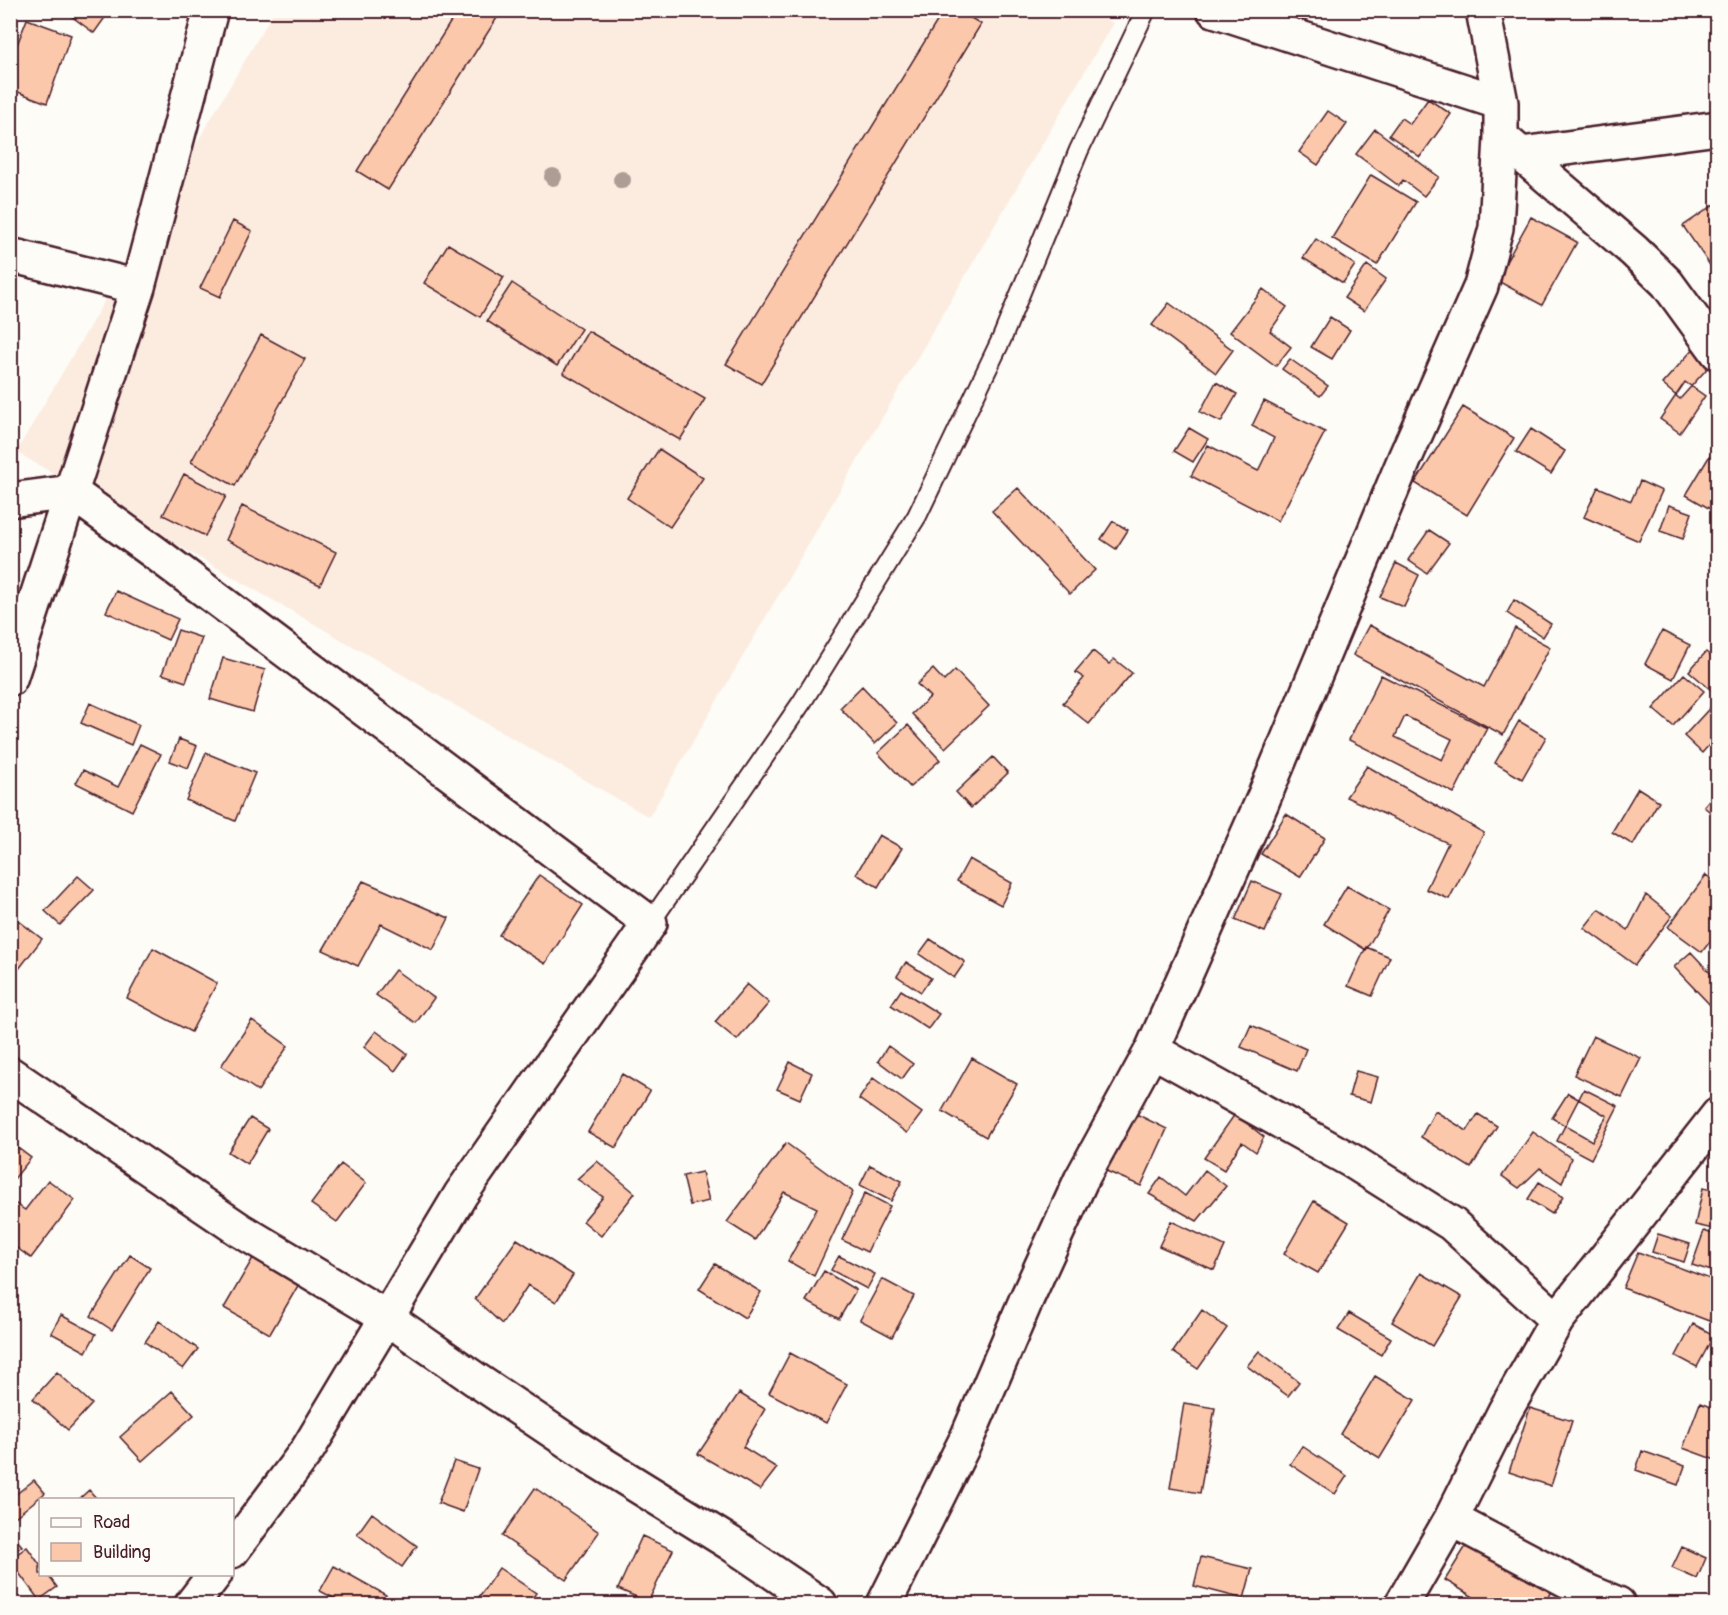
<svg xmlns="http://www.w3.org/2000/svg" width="1728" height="1615" viewBox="0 0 1728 1615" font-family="Pangolin,sans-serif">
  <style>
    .built { fill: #fcece0 }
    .building { fill: #fbc8ab; stroke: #4a1f2b; stroke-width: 1.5; fill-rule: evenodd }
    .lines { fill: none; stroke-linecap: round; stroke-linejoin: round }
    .service-casing { stroke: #4a1f2b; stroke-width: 22 }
    .minor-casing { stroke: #4a1f2b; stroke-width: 38 }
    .service { stroke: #fdfcf7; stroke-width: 18 }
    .minor { stroke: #fdfcf7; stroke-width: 33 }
    .tree { fill: #ad9d95 }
  </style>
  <rect width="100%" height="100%" fill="#fdfcf7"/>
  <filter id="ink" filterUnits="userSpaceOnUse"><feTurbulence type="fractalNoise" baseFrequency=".0167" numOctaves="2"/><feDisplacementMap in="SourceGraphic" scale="12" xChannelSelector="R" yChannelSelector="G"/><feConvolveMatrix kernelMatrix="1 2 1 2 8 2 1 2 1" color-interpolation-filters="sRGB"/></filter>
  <g filter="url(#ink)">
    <path class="built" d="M 1092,10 L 1113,23 L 649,817 L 16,452 L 274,11 Z"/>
    <path class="building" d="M 63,10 L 106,10 L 109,12 L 94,33 Z
      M 458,10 L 502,10 L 388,190 L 357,171 Z
      M 944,10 L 958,10 L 981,24 L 761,384 L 726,364 Z
      M 27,19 L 71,35 L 47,103 L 10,89 L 10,63 Z
      M 1428,99 L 1451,114 L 1420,157 L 1389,135 L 1401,118 L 1410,124 Z
      M 1328,111 L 1347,124 L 1318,165 L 1299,152 Z
      M 1375,129 L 1439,177 L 1424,196 L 1403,180 L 1399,186 L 1356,154 Z
      M 1371,175 L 1416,202 L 1377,265 L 1332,238 Z
      M 1717,203 L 1718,269 L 1714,271 L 1683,226 Z
      M 1531,217 L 1577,242 L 1542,305 L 1496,280 Z
      M 233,221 L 252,231 L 220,297 L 200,288 Z
      M 1316,239 L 1355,265 L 1343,283 L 1303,258 Z
      M 448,244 L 504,277 L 480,317 L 424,283 Z
      M 1367,265 L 1386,279 L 1364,311 L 1344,298 Z
      M 512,283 L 581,329 L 557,366 L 487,321 Z
      M 1263,289 L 1287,307 L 1270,331 L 1291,347 L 1276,366 L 1230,332 Z
      M 1169,303 L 1233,350 L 1216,373 L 1152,325 Z
      M 1330,317 L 1350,330 L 1332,359 L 1311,347 Z
      M 588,331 L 705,399 L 680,440 L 563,373 Z
      M 261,335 L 305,359 L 235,486 L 191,462 Z
      M 1695,347 L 1712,363 L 1680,399 L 1662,384 Z
      M 1290,359 L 1328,386 L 1320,396 L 1282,369 Z
      M 1216,382 L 1237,394 L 1221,422 L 1200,412 Z
      M 1685,382 L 1705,396 L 1680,433 L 1660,419 Z
      M 1264,401 L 1325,432 L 1278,521 L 1191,476 L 1208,445 L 1258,471 L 1274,438 L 1252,426 Z
      M 1463,407 L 1514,438 L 1467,515 L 1415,483 Z
      M 1189,428 L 1208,439 L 1193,462 L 1174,451 Z
      M 1531,429 L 1565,451 L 1551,474 L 1516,452 Z
      M 1718,442 L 1718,502 L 1712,510 L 1686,495 Z
      M 659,449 L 703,478 L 670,527 L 627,498 Z
      M 184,474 L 226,496 L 205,536 L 163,515 Z
      M 1640,481 L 1662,491 L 1639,541 L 1584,517 L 1598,487 L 1631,501 Z
      M 1018,488 L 1095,570 L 1070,594 L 992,511 Z
      M 1669,505 L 1692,513 L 1683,539 L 1660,531 Z
      M 242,506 L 336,552 L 320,585 L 226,540 Z
      M 1113,521 L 1128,530 L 1116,549 L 1101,539 Z
      M 1429,530 L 1449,543 L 1427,573 L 1408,560 Z
      M 1396,563 L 1419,575 L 1404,607 L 1380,597 Z
      M 116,591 L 178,619 L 168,640 L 106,612 Z
      M 1514,600 L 1551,624 L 1543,637 L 1507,613 Z
      M 1369,625 L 1484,687 L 1515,628 L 1550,647 L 1503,735 L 1353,655 Z
      M 178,630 L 202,638 L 186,682 L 162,674 Z
      M 1662,631 L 1690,645 L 1673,679 L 1645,664 Z
      M 1093,651 L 1109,664 L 1114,659 L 1132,673 L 1089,724 L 1063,703 L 1084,678 L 1075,672 Z
      M 1706,652 L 1718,662 L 1718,696 L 1689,671 Z
      M 223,658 L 265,670 L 253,712 L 210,699 Z
      M 933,669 L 944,681 L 955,670 L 989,706 L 945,748 L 912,714 L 930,697 L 917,684 Z
      M 1684,674 L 1704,691 L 1673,726 L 1653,709 Z
      M 1381,675 L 1487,728 L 1454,793 L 1349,740 ZM 1405,716 L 1452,739 L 1442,760 L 1395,737 Z
      M 862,686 L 897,723 L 875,744 L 840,708 Z
      M 1718,699 L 1718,735 L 1702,753 L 1684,736 Z
      M 90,703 L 139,725 L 131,745 L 81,723 Z
      M 1519,721 L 1546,737 L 1522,779 L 1495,763 Z
      M 908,725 L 940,760 L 910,787 L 878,753 Z
      M 179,739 L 197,746 L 188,768 L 170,761 Z
      M 140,744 L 161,754 L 132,811 L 76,783 L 83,770 L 118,787 Z
      M 206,753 L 255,773 L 235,821 L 186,800 Z
      M 993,757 L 1008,773 L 971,808 L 956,792 Z
      M 1367,766 L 1484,833 L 1449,899 L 1426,889 L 1448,843 L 1346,797 Z
      M 1638,788 L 1659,801 L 1633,845 L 1612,832 Z
      M 1718,790 L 1718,818 L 1704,807 Z
      M 1286,814 L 1325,838 L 1300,877 L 1261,854 Z
      M 879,835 L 902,848 L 878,887 L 856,874 Z
      M 969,859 L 1012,883 L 1001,905 L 957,881 Z
      M 539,875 L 583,905 L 545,964 L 499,935 Z
      M 1706,875 L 1718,884 L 1718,931 L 1702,952 L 1668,927 Z
      M 78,876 L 94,890 L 60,925 L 45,911 Z
      M 363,881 L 449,918 L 433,950 L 381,924 L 358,966 L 323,950 Z
      M 1252,881 L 1282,894 L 1265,932 L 1235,920 Z
      M 1347,886 L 1389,910 L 1366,950 L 1324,924 Z
      M 1646,895 L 1672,916 L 1635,965 L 1584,928 L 1599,909 L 1628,930 Z
      M 10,914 L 42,939 L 12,978 L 10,950 L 12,948 L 10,946 Z
      M 930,939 L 965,962 L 954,978 L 919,954 Z
      M 1366,947 L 1390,957 L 1372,996 L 1348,986 Z
      M 153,948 L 217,983 L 191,1032 L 127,998 Z
      M 1691,952 L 1718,981 L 1718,1004 L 1713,1008 L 1674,967 Z
      M 906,962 L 931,978 L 921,992 L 897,976 Z
      M 395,970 L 434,998 L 416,1023 L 376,995 Z
      M 747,984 L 769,1003 L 737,1040 L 715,1022 Z
      M 901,990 L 939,1014 L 928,1029 L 891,1005 Z
      M 252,1020 L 288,1046 L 258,1091 L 221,1066 Z
      M 1251,1025 L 1306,1049 L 1297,1071 L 1241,1047 Z
      M 376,1031 L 407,1054 L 395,1071 L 364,1047 Z
      M 1593,1036 L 1641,1058 L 1622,1097 L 1574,1075 Z
      M 888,1046 L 913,1064 L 902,1079 L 878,1061 Z
      M 972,1058 L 1017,1084 L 986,1137 L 942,1111 Z
      M 790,1062 L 812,1073 L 800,1099 L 777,1089 Z
      M 1356,1071 L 1378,1077 L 1371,1102 L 1349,1096 Z
      M 622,1074 L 650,1091 L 616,1148 L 588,1132 Z
      M 873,1078 L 922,1113 L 907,1133 L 859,1099 Z
      M 1584,1089 L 1618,1106 L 1591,1159 L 1557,1141 Z
      M 1568,1093 L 1607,1116 L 1592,1141 L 1552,1118 Z
      M 1124,1108 L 1167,1129 L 1141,1186 L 1097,1167 Z
      M 1435,1111 L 1467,1131 L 1478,1114 L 1497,1126 L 1471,1168 L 1421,1137 Z
      M 1235,1114 L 1264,1137 L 1256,1152 L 1242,1142 L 1224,1170 L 1204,1158 Z
      M 250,1118 L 268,1129 L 247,1164 L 228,1152 Z
      M 1533,1132 L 1571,1158 L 1562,1183 L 1540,1168 L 1519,1188 L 1502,1176 Z
      M 10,1142 L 31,1158 L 10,1184 Z
      M 786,1143 L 853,1192 L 814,1276 L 788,1261 L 817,1208 L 784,1192 L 755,1240 L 727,1222 Z
      M 597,1161 L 635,1193 L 601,1236 L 583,1221 L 603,1197 L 577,1179 Z
      M 341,1164 L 366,1183 L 337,1222 L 311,1204 Z
      M 870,1165 L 902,1181 L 891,1201 L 860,1185 Z
      M 1205,1170 L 1226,1186 L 1197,1221 L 1149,1194 L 1161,1177 L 1185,1196 Z
      M 702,1172 L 709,1201 L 690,1205 L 683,1176 Z
      M 48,1180 L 75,1200 L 31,1258 L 10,1243 L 10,1200 L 25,1210 Z
      M 1539,1182 L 1563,1197 L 1552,1214 L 1528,1199 Z
      M 1703,1188 L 1718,1191 L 1718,1230 L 1695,1225 Z
      M 865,1193 L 890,1206 L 867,1252 L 842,1240 Z
      M 1314,1201 L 1349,1222 L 1318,1273 L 1284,1254 Z
      M 1171,1221 L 1225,1246 L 1214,1270 L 1159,1246 Z
      M 1704,1231 L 1718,1236 L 1718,1273 L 1692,1265 Z
      M 1658,1234 L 1690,1244 L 1684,1262 L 1652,1252 Z
      M 517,1239 L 573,1275 L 556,1302 L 528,1285 L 502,1324 L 475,1299 Z
      M 1638,1252 L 1718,1282 L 1718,1300 L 1709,1321 L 1623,1288 Z
      M 130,1255 L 150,1268 L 112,1330 L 91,1316 Z
      M 839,1256 L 875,1274 L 867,1289 L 831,1270 Z
      M 253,1258 L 299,1284 L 270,1334 L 224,1308 Z
      M 715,1264 L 761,1292 L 745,1318 L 699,1289 Z
      M 824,1271 L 856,1290 L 839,1319 L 806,1301 Z
      M 1421,1273 L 1462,1297 L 1432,1346 L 1392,1322 Z
      M 882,1279 L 914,1296 L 892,1337 L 860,1320 Z
      M 1202,1310 L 1227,1328 L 1198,1369 L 1173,1352 Z
      M 1349,1313 L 1391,1338 L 1381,1355 L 1338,1330 Z
      M 61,1315 L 96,1334 L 86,1352 L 51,1333 Z
      M 159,1321 L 198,1349 L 183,1369 L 145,1342 Z
      M 1693,1324 L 1714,1335 L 1697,1367 L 1676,1356 Z
      M 1259,1351 L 1299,1382 L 1288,1396 L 1247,1366 Z
      M 790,1353 L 847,1384 L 826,1423 L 769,1393 Z
      M 57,1372 L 92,1404 L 68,1430 L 33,1399 Z
      M 1375,1376 L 1415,1400 L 1380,1458 L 1340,1434 Z
      M 172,1391 L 194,1415 L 142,1461 L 120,1437 Z
      M 739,1393 L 765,1409 L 743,1447 L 777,1468 L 760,1490 L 698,1454 Z
      M 1184,1403 L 1215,1408 L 1200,1493 L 1170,1488 Z
      M 1700,1403 L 1718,1410 L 1718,1461 L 1683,1448 Z
      M 1530,1408 L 1572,1421 L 1551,1486 L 1509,1472 Z
      M 1302,1446 L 1347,1476 L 1335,1494 L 1290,1464 Z
      M 1642,1451 L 1685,1466 L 1678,1485 L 1636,1470 Z
      M 454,1461 L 478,1469 L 463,1512 L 438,1503 Z
      M 34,1480 L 45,1493 L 10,1521 L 10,1499 Z
      M 535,1488 L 599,1532 L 566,1580 L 502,1536 Z
      M 89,1490 L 98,1500 L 78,1500 Z
      M 372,1513 L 417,1546 L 402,1567 L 357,1534 Z
      M 10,1532 L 22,1546 L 10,1555 Z
      M 642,1536 L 673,1550 L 648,1602 L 618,1589 Z
      M 1471,1538 L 1554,1589 L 1544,1604 L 1474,1604 L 1475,1598 L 1445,1580 Z
      M 27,1547 L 40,1565 L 40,1574 L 47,1574 L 57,1587 L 39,1600 L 10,1561 L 10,1559 Z
      M 1682,1547 L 1706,1558 L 1697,1579 L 1672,1568 Z
      M 1201,1557 L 1252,1569 L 1244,1599 L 1194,1586 Z
      M 334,1566 L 386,1595 L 381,1604 L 345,1604 L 320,1591 Z
      M 499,1568 L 536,1593 L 528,1604 L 474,1604 Z"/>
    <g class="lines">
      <g class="service-casing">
        <path id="service" d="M 650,923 L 802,702 L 917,516 L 1002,338 L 1079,150 L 1146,10"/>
      </g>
      <g class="minor-casing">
        <path id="minor" d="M 1214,10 L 1501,103
          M 1501,137 L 1634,251 L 1667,283 L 1718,353
          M 1521,154 L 1718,128
          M 10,255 L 138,287
          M 10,500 L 71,492 L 154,552 L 650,923 L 461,1194 L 308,1449 L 232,1551
          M 10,679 L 138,287 L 211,10
          M 1152,1050 L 1352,1161 L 1452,1224 L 1557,1320
          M 10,1074 L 240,1230 L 386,1317 L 475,1379 L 596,1460 L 730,1543 L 820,1604
          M 1451,1519 L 1589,1592 L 1618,1604
          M 192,1604 L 215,1574
          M 884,1604 L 967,1438 L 1027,1298 L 1081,1180 L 1152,1050 L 1262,802 L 1405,458 L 1481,286 L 1496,228 L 1501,137 L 1501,103 L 1483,10
          M 1402,1604 L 1451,1519 L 1505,1411 L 1557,1320 L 1718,1115"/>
      </g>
      <use href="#service" class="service"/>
      <use href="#minor" class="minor"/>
    </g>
    <g class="tree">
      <circle cx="553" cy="177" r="9"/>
      <circle cx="622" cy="180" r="9"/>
    </g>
  </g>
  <rect width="1728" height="1615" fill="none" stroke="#fdfcf7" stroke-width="36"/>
  <rect x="18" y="18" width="1692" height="1579" fill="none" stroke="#4a1f2b" stroke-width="2" filter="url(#ink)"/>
  <rect x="39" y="1498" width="195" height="78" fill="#fdfcf7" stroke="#b5a4a5" stroke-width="1.5"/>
  <rect x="51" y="1518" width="30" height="9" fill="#fdfcf7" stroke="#b5a4a5" stroke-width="1.5"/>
  <text x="93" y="1528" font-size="18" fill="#4a1f2b">Road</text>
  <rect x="51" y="1543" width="30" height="18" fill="#fbc8ab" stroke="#b5a4a5" stroke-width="1.5"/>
  <text x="93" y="1558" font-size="18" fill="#4a1f2b">Building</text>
</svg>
